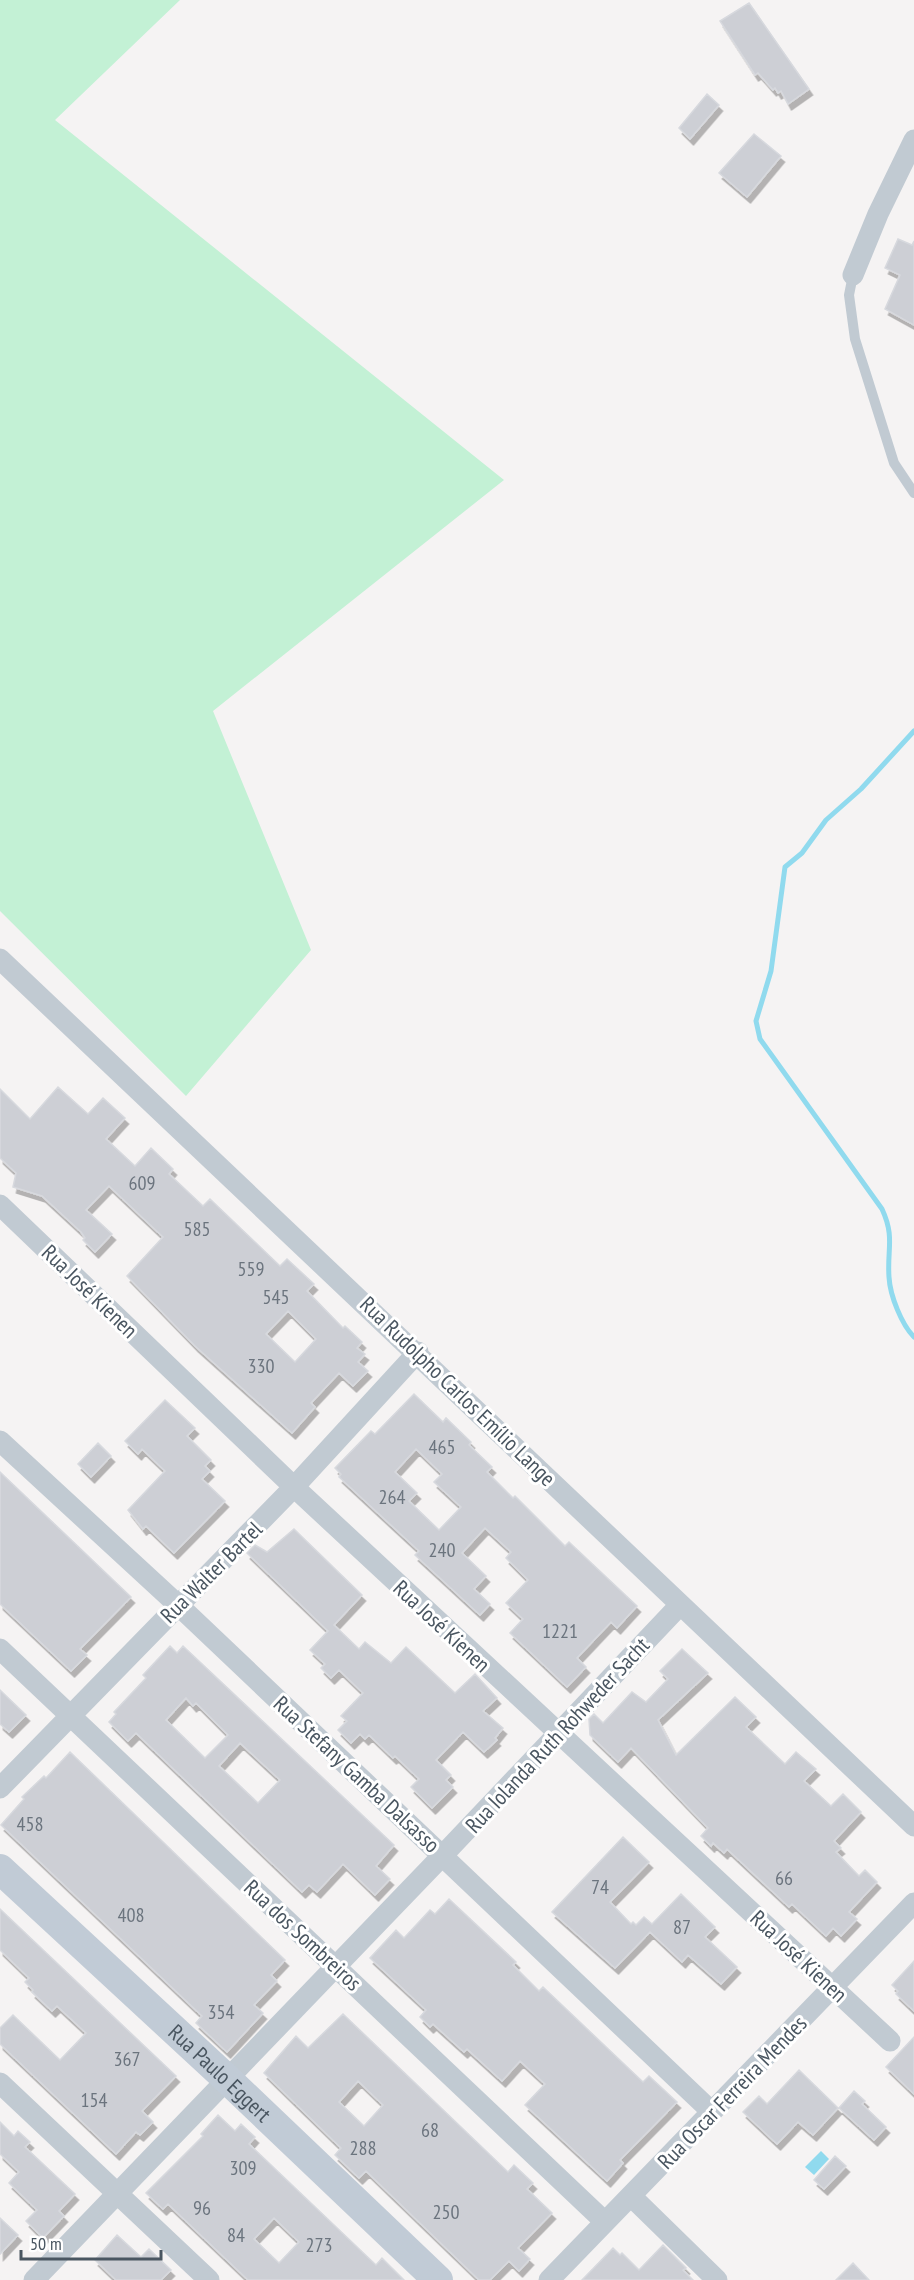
<svg xmlns="http://www.w3.org/2000/svg" width="914" height="2280" viewBox="0 0 914 2280" font-family="'PT Sans Narrow',sans-serif">
  <style>
    .green { fill: #c3f1d5 }
    .water { fill: #90daee }
    .lines { fill: none; stroke-linecap: round; stroke-linejoin: round }
    .stream { stroke: #90daee; stroke-width: 5 }
    .building { fill: #cdcfd5; stroke: #d7d9de; stroke-width: 1.5; fill-rule: evenodd; filter: url(#shadow) }
    .lane { stroke: #c1cad2; stroke-width: 10 }
    .street { stroke: #c1cad2; stroke-width: 21 }
    .secondary { stroke: #c1cbd6; stroke-width: 30 }
    .labels { text-anchor: middle; dominant-baseline: central; stroke-width: 6; stroke-linejoin: round; paint-order: stroke }
    .number-label { font-size: 20px; fill: #6b747e }
    .street-label { font-size: 22px; fill: #4a5661; stroke: #fff }
  </style>
  <defs>
    <filter id="shadow"><feDropShadow dx="3.5" dy="6" stdDeviation="0" flood-color="#0004"/></filter>
  </defs>
  <rect width="100%" height="100%" fill="#f5f3f3"/>
  <path class="green" d="M 0,0 L 180,0 L 55,120 L 504,480 L 213,711 L 311,950 L 186,1096 L 0,911 Z"/>
  <path class="water" d="M 821,2151 L 829,2159 L 814,2175 L 805,2167 Z"/>
  <g class="lines">
    <path class="stream" d="M 914,731 L 861,789 L 826,820 L 802,853 L 785,867 L 771,971 L 756,1021 L 760,1039 L 882,1209 C 895,1237 887,1249 889,1277 C 890,1296 902,1325 914,1337"/>
  </g>
  <path class="building" d="M 749,3 L 809,89 L 788,104 L 781,91 L 778,93 L 775,88 L 773,90 L 758,73 L 755,75 L 720,21 Z
    M 707,94 L 719,105 L 690,139 L 679,128 Z
    M 754,134 L 781,156 L 747,197 L 719,173 Z
    M 898,239 L 912,245 L 914,241 L 914,325 L 885,309 L 900,275 L 885,268 Z
    M 58,1087 L 88,1114 L 103,1098 L 125,1118 L 106,1139 L 135,1166 L 151,1148 L 173,1169 L 169,1174 L 203,1206 L 210,1199 L 280,1266 L 287,1259 L 314,1284 L 307,1291 L 343,1328 L 345,1326 L 362,1342 L 357,1348 L 365,1354 L 358,1362 L 368,1371 L 353,1386 L 339,1373 L 311,1403 L 315,1407 L 292,1433 L 195,1346 L 127,1276 L 163,1237 L 109,1186 L 86,1210 L 112,1234 L 95,1252 L 83,1240 L 85,1238 L 81,1232 L 42,1196 L 13,1187 L 16,1173 L 0,1158 L 0,1089 L 30,1119 ZM 288,1311 L 316,1339 L 295,1362 L 266,1334 Z
    M 414,1394 L 443,1422 L 446,1418 L 471,1442 L 469,1445 L 492,1467 L 487,1472 L 513,1498 L 515,1496 L 565,1546 L 569,1542 L 637,1606 L 617,1628 L 611,1622 L 577,1658 L 586,1667 L 567,1687 L 510,1633 L 523,1619 L 506,1603 L 528,1580 L 506,1558 L 511,1552 L 485,1528 L 462,1553 L 486,1576 L 474,1589 L 490,1604 L 480,1615 L 415,1555 L 419,1551 L 339,1477 L 341,1474 L 335,1468 L 371,1431 L 375,1434 ZM 416,1449 L 442,1474 L 434,1482 L 461,1507 L 439,1530 L 409,1501 L 417,1493 L 395,1472 Z
    M 165,1400 L 195,1428 L 187,1436 L 211,1460 L 205,1466 L 210,1471 L 202,1479 L 225,1501 L 174,1553 L 146,1526 L 143,1529 L 128,1510 L 165,1471 L 142,1449 L 138,1454 L 125,1441 Z
    M 98,1443 L 111,1456 L 91,1477 L 78,1464 Z
    M 0,1472 L 131,1597 L 80,1649 L 87,1655 L 71,1671 L 0,1604 Z
    M 294,1529 L 362,1595 L 334,1625 L 359,1649 L 365,1642 L 391,1663 L 406,1647 L 455,1693 L 475,1674 L 497,1698 L 483,1711 L 503,1728 L 495,1738 L 497,1740 L 484,1752 L 463,1732 L 436,1760 L 451,1775 L 446,1780 L 453,1787 L 432,1808 L 411,1787 L 419,1779 L 395,1756 L 393,1758 L 369,1735 L 365,1739 L 360,1734 L 351,1743 L 338,1730 L 347,1721 L 341,1716 L 363,1693 L 339,1670 L 331,1678 L 321,1668 L 325,1664 L 310,1650 L 328,1631 L 247,1553 L 255,1545 L 267,1552 Z
    M 170,1646 L 177,1653 L 183,1646 L 394,1845 L 376,1866 L 390,1879 L 375,1895 L 343,1864 L 317,1892 L 309,1885 L 302,1892 L 136,1733 L 128,1741 L 109,1722 L 116,1714 L 114,1712 L 146,1678 L 143,1675 ZM 186,1698 L 193,1706 L 196,1703 L 228,1735 L 205,1758 L 166,1720 ZM 240,1743 L 280,1780 L 258,1803 L 219,1766 Z
    M 682,1649 L 708,1673 L 658,1720 L 676,1755 L 735,1697 L 756,1717 L 746,1727 L 785,1764 L 796,1752 L 816,1769 L 804,1781 L 831,1806 L 843,1794 L 861,1812 L 834,1841 L 841,1848 L 836,1852 L 859,1876 L 865,1870 L 877,1882 L 849,1912 L 857,1919 L 841,1936 L 833,1928 L 826,1936 L 792,1904 L 789,1907 L 727,1849 L 724,1853 L 713,1843 L 711,1846 L 701,1836 L 708,1828 L 631,1748 L 618,1762 L 590,1735 L 589,1719 L 594,1714 L 603,1723 L 632,1692 L 646,1702 L 668,1679 L 660,1671 Z
    M 0,1690 L 26,1715 L 9,1732 L 0,1724 Z
    M 70,1752 L 285,1960 L 271,1975 L 277,1981 L 254,2005 L 263,2013 L 227,2052 L 196,2023 L 202,2016 L 1,1825 L 24,1799 L 22,1797 L 44,1776 L 46,1778 Z
    M 623,1837 L 649,1862 L 610,1902 L 631,1924 L 633,1922 L 636,1925 L 644,1917 L 652,1924 L 681,1894 L 715,1927 L 705,1937 L 737,1967 L 721,1984 L 688,1955 L 682,1962 L 650,1932 L 615,1968 L 552,1912 Z
    M 449,1899 L 516,1962 L 513,1965 L 539,1991 L 543,1987 L 643,2082 L 649,2076 L 677,2102 L 620,2160 L 623,2163 L 607,2181 L 525,2105 L 545,2084 L 520,2061 L 502,2081 L 467,2049 L 464,2052 L 433,2024 L 430,2027 L 420,2017 L 426,2010 L 370,1958 L 396,1930 L 404,1938 L 430,1910 L 435,1914 Z
    M 0,1909 L 176,2076 L 142,2111 L 153,2122 L 140,2135 L 136,2132 L 116,2154 L 0,2044 L 0,2028 L 13,2015 L 60,2060 L 86,2033 L 57,2006 L 52,2011 L 32,1992 L 33,1990 L 25,1982 L 29,1978 L 0,1950 Z
    M 914,1961 L 914,2011 L 896,1994 L 898,1991 L 892,1985 Z
    M 343,2014 L 508,2172 L 514,2165 L 533,2183 L 527,2189 L 552,2213 L 518,2248 L 530,2259 L 519,2271 L 509,2261 L 490,2280 L 479,2280 L 366,2171 L 359,2178 L 335,2155 L 341,2148 L 264,2073 L 296,2036 L 308,2048 ZM 358,2081 L 383,2105 L 364,2126 L 339,2102 Z
    M 914,2037 L 914,2094 L 886,2067 Z
    M 799,2070 L 838,2108 L 813,2135 L 798,2122 L 777,2144 L 743,2112 L 759,2096 L 767,2104 Z
    M 854,2091 L 865,2101 L 862,2104 L 886,2127 L 874,2140 L 839,2108 Z
    M 218,2115 L 235,2131 L 241,2124 L 255,2137 L 249,2144 L 376,2265 L 382,2258 L 404,2280 L 248,2280 L 168,2204 L 163,2209 L 146,2193 L 203,2136 L 201,2134 ZM 274,2218 L 299,2242 L 279,2263 L 254,2239 Z
    M 0,2122 L 14,2136 L 18,2131 L 30,2142 L 25,2147 L 75,2194 L 59,2211 L 64,2216 L 43,2238 L 26,2221 L 37,2210 L 9,2183 L 19,2172 L 0,2154 Z
    M 835,2156 L 846,2166 L 824,2189 L 814,2180 Z
    M 0,2218 L 18,2235 L 0,2254 Z
    M 117,2235 L 141,2257 L 149,2249 L 171,2270 L 161,2280 L 116,2280 L 95,2260 Z
    M 663,2245 L 686,2268 L 683,2270 L 693,2280 L 582,2280 L 613,2248 L 620,2255 L 622,2253 L 639,2270 Z
    M 853,2263 L 869,2280 L 836,2280 Z"/>
  <g class="lines">
    <path class="lane" d="M 853,275 L 849,295 L 855,339 L 894,463 L 914,493"/>
    <path class="street" d="M 853,275 L 878,214 L 914,140
      M 0,959 L 914,1826
      M 0,1205 L 294,1487 L 890,2041
      M 0,1441 L 178,1605 L 711,2111
      M 0,1649 L 605,2222
      M 0,1788 L 294,1487 L 418,1352
      M 0,2083 L 209,2280
      M 631,2196 L 717,2280
      M 34,2280 L 443,1855 L 680,1605
      M 549,2280 L 914,1903"/>
    <path class="secondary" id="s1" d="M 0,1869 L 227,2079 L 438,2280"/>
  </g>
  <g class="labels">
    <g class="number-label">
      <text x="142" y="1183">609</text>
      <text x="197" y="1229">585</text>
      <text x="251" y="1269">559</text>
      <text x="276" y="1297">545</text>
      <text x="261" y="1366">330</text>
      <text x="442" y="1447">465</text>
      <text x="392" y="1497">264</text>
      <text x="442" y="1550">240</text>
      <text x="560" y="1631">1221</text>
      <text x="30" y="1824">458</text>
      <text x="784" y="1878">66</text>
      <text x="600" y="1887">74</text>
      <text x="131" y="1915">408</text>
      <text x="682" y="1927">87</text>
      <text x="221" y="2012">354</text>
      <text x="127" y="2059">367</text>
      <text x="94" y="2100">154</text>
      <text x="430" y="2130">68</text>
      <text x="363" y="2148">288</text>
      <text x="243" y="2168">309</text>
      <text x="202" y="2208">96</text>
      <text x="446" y="2212">250</text>
      <text x="236" y="2235">84</text>
      <text x="319" y="2245">273</text>
    </g>
    <g class="street-label">
      <text transform="translate(90 1291) rotate(44)">Rua José Kienen</text>
      <text transform="translate(458 1391) rotate(44)">Rua Rudolpho Carlos Emílio Lange</text>
      <text transform="translate(211 1572) rotate(-45)">Rua Walter Bartel</text>
      <text transform="translate(442 1626) rotate(43)">Rua José Kienen</text>
      <text transform="translate(557 1735) rotate(-47)">Rua Iolanda Ruth Rohweder Sacht</text>
      <text transform="translate(357 1774) rotate(43)">Rua Stefany Gamba Dalsasso</text>
      <text transform="translate(303 1935) rotate(43)">Rua dos Sombreiros</text>
      <text transform="translate(799 1956) rotate(43)">Rua José Kienen</text>
      <text stroke="none"><textPath href="#s1" startOffset="300">Rua Paulo Eggert</textPath></text>
      <text transform="translate(732 2092) rotate(-46)">Rua Oscar Ferreira Mendes</text>
    </g>
  </g>
  <path d="M21 2250v9h140v-9" fill="none" stroke="#4a5661" stroke-width="3"/>
  <text x="30" y="2250" font-size="18" fill="#4a5661" stroke="#ffffff" stroke-width="4.5" paint-order="stroke">50 m</text>
</svg>
